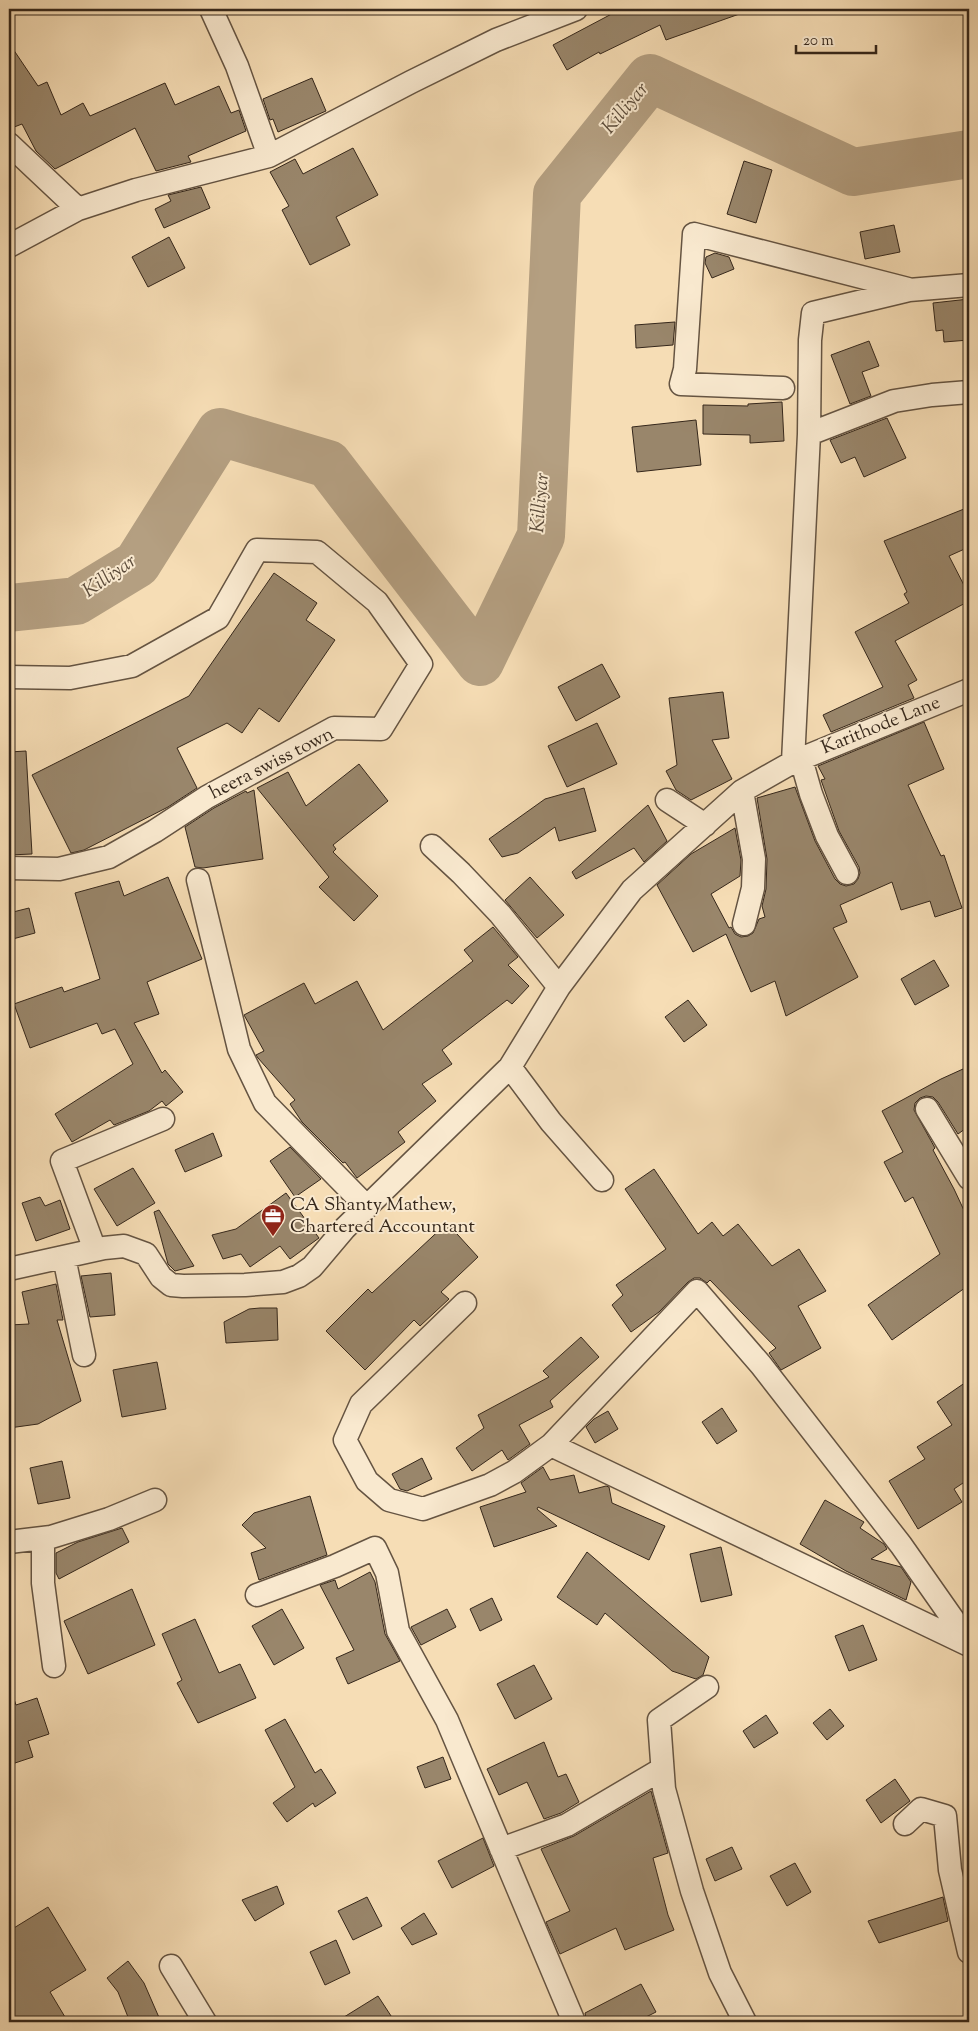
<svg xmlns="http://www.w3.org/2000/svg" width="978" height="2031" viewBox="0 0 978 2031" font-family="'Sorts Mill Goudy',serif">
  <style>
    .lines { fill: none; stroke-linecap: round; stroke-linejoin: round }
    .river { stroke: #b49f81; stroke-width: 48 }
    .building { fill: #99866b; stroke: #35271b }
    .street-casing { stroke: #655442; stroke-width: 25 }
    .street { stroke: #f9e9cf; stroke-width: 22 }
    .labels { text-anchor: middle; dominant-baseline: central; stroke-width: 4; stroke-linejoin: round; paint-order: stroke }
    .street-label { font-size: 19px; fill: #35271b; stroke: #f9e9cf }
    .poi-label { font-size: 19px; fill: #35271b; stroke: #f9e9cf; text-anchor: start }
    .water-label { font-size: 20px; font-style: italic; fill: #5b4b3a; stroke: #f9e9cf }
  </style>
  <rect width="100%" height="100%" fill="#f6ddb5"/>
  <filter id="stains"><feTurbulence type="fractalNoise" baseFrequency=".004" numOctaves="4"/><feColorMatrix values="0 0 0 0 .2 0 0 0 0 .09 0 0 0 0 .02 0 0 0 .5 -.17"/></filter>
  <radialGradient id="worn" r=".72"><stop offset=".6" stop-color="#630" stop-opacity="0"/><stop offset="1" stop-color="#630" stop-opacity=".3"/></radialGradient>
  <g class="lines">
    <path class="river" d="M 9,608 L 76,601 L 137,564 L 220,432 L 328,464 L 480,662 L 541,536 L 557,194 L 650,78 L 853,172 L 969,154"/>
  </g>
  <path class="building" d="M 621,9 L 745,9 L 745,12 L 666,40 L 660,25 L 600,54 L 599,52 L 567,70 L 553,45 Z
    M 9,43 L 38,86 L 47,82 L 61,115 L 83,103 L 90,116 L 165,83 L 175,105 L 219,86 L 231,113 L 239,110 L 246,131 L 188,156 L 191,162 L 156,171 L 135,128 L 55,169 L 36,151 L 22,124 L 9,129 Z
    M 312,78 L 326,111 L 278,132 L 273,119 L 270,120 L 263,99 Z
    M 353,148 L 378,195 L 336,217 L 350,245 L 310,265 L 282,210 L 289,206 L 270,172 L 295,159 L 303,174 Z
    M 744,161 L 772,170 L 756,223 L 727,214 Z
    M 201,187 L 210,208 L 164,228 L 155,209 L 171,201 L 168,195 Z
    M 894,225 L 900,252 L 865,259 L 860,232 Z
    M 169,237 L 185,268 L 148,287 L 132,257 Z
    M 715,253 L 729,257 L 734,269 L 712,278 L 705,263 L 706,257 Z
    M 969,299 L 969,340 L 944,342 L 943,330 L 936,331 L 933,303 Z
    M 675,322 L 673,345 L 636,348 L 635,325 Z
    M 869,341 L 879,366 L 862,372 L 871,396 L 850,404 L 831,355 Z
    M 782,402 L 784,441 L 750,443 L 750,435 L 703,434 L 703,405 L 748,406 L 748,404 Z
    M 887,418 L 906,458 L 864,477 L 855,457 L 841,463 L 830,440 Z
    M 696,420 L 701,465 L 637,472 L 632,427 Z
    M 969,507 L 969,547 L 949,556 L 969,595 L 969,601 L 895,641 L 917,680 L 908,685 L 914,698 L 831,732 L 823,715 L 883,687 L 855,632 L 909,603 L 904,594 L 907,592 L 884,541 Z
    M 274,573 L 317,603 L 306,620 L 335,640 L 279,722 L 259,708 L 242,733 L 227,723 L 177,748 L 197,788 L 168,807 L 84,850 L 71,853 L 32,775 L 189,696 Z
    M 602,664 L 620,697 L 576,721 L 558,687 Z
    M 723,692 L 729,738 L 712,740 L 732,779 L 691,800 L 676,790 L 666,771 L 677,765 L 669,698 Z
    M 924,722 L 944,769 L 908,785 L 941,856 L 944,855 L 962,908 L 935,917 L 930,901 L 901,910 L 892,882 L 840,905 L 847,922 L 833,928 L 858,977 L 786,1016 L 775,981 L 751,992 L 726,934 L 693,952 L 657,885 L 691,854 L 735,828 L 741,860 L 740,876 L 711,894 L 729,928 L 731,927 L 735,934 L 741,937 L 748,936 L 753,933 L 759,919 L 765,917 L 762,906 L 766,889 L 767,859 L 757,798 L 795,787 L 815,841 L 835,879 L 840,884 L 846,886 L 854,884 L 858,879 L 860,873 L 859,867 L 839,831 L 821,780 L 825,779 L 818,766 Z
    M 597,723 L 617,764 L 567,787 L 548,746 Z
    M 26,751 L 32,854 L 9,855 L 9,752 Z
    M 359,764 L 388,801 L 333,845 L 336,849 L 333,852 L 378,896 L 354,921 L 319,887 L 329,877 L 257,788 L 288,772 L 306,806 Z
    M 584,788 L 596,831 L 559,841 L 555,827 L 518,853 L 502,857 L 489,839 L 545,799 Z
    M 254,790 L 263,859 L 203,868 L 195,867 L 185,827 L 214,808 L 246,791 L 247,793 Z
    M 648,805 L 667,841 L 644,862 L 634,848 L 576,879 L 572,872 Z
    M 168,877 L 202,959 L 147,982 L 159,1014 L 134,1023 L 162,1073 L 165,1070 L 183,1092 L 166,1106 L 162,1101 L 149,1111 L 114,1125 L 110,1120 L 72,1142 L 55,1114 L 133,1064 L 115,1029 L 102,1034 L 97,1023 L 30,1048 L 14,1004 L 62,987 L 64,992 L 100,979 L 75,893 L 119,881 L 124,896 Z
    M 530,877 L 564,915 L 537,938 L 505,900 Z
    M 29,908 L 35,933 L 9,940 L 9,913 Z
    M 493,927 L 518,957 L 508,965 L 529,986 L 512,1004 L 507,1000 L 442,1050 L 452,1064 L 422,1084 L 436,1101 L 398,1132 L 405,1142 L 357,1178 L 345,1162 L 343,1163 L 302,1122 L 290,1104 L 295,1100 L 258,1058 L 256,1055 L 264,1051 L 244,1015 L 304,983 L 315,1004 L 357,981 L 383,1030 L 473,961 L 464,950 Z
    M 934,960 L 949,986 L 915,1005 L 901,979 Z
    M 688,1000 L 707,1025 L 684,1042 L 665,1017 Z
    M 963,1069 L 969,1082 L 969,1126 L 958,1134 L 938,1102 L 933,1097 L 926,1096 L 920,1098 L 915,1103 L 914,1110 L 935,1148 L 933,1150 L 954,1189 L 969,1221 L 969,1285 L 892,1340 L 868,1305 L 940,1254 L 913,1197 L 905,1202 L 884,1162 L 903,1152 L 882,1111 L 941,1079 Z
    M 213,1133 L 222,1156 L 185,1172 L 175,1150 Z
    M 290,1147 L 321,1179 L 295,1197 L 270,1161 Z
    M 133,1168 L 155,1203 L 117,1226 L 94,1189 Z
    M 654,1169 L 698,1234 L 712,1222 L 723,1236 L 738,1224 L 772,1266 L 799,1249 L 826,1291 L 798,1306 L 821,1348 L 781,1370 L 769,1353 L 776,1348 L 710,1280 L 707,1283 L 700,1278 L 694,1278 L 688,1282 L 659,1312 L 631,1332 L 612,1305 L 623,1295 L 616,1285 L 666,1249 L 625,1189 Z
    M 286,1193 L 319,1238 L 290,1259 L 280,1246 L 250,1267 L 241,1254 L 223,1259 L 212,1235 L 236,1229 Z
    M 40,1197 L 45,1206 L 60,1200 L 70,1229 L 36,1241 L 22,1203 Z
    M 159,1210 L 194,1266 L 175,1271 L 168,1264 L 154,1212 Z
    M 447,1223 L 478,1257 L 441,1292 L 449,1299 L 420,1326 L 414,1320 L 365,1370 L 326,1331 L 368,1289 L 372,1293 Z
    M 111,1273 L 115,1315 L 90,1317 L 81,1276 Z
    M 56,1284 L 63,1320 L 57,1320 L 81,1401 L 38,1424 L 9,1428 L 9,1325 L 29,1324 L 22,1292 Z
    M 260,1308 L 277,1308 L 278,1340 L 226,1343 L 224,1322 L 249,1309 Z
    M 581,1337 L 599,1357 L 550,1401 L 553,1407 L 519,1425 L 530,1444 L 508,1460 L 502,1450 L 472,1471 L 456,1448 L 484,1428 L 478,1415 L 549,1377 L 543,1371 Z
    M 157,1362 L 166,1409 L 122,1417 L 113,1370 Z
    M 969,1380 L 969,1479 L 954,1489 L 962,1502 L 918,1529 L 889,1481 L 925,1459 L 917,1447 L 952,1425 L 937,1402 Z
    M 722,1408 L 737,1431 L 717,1444 L 702,1422 Z
    M 608,1411 L 618,1429 L 595,1443 L 586,1427 L 594,1419 Z
    M 422,1458 L 432,1479 L 407,1491 L 400,1489 L 392,1474 Z
    M 62,1461 L 70,1498 L 38,1504 L 30,1468 Z
    M 543,1467 L 550,1480 L 574,1475 L 579,1493 L 606,1486 L 609,1487 L 612,1503 L 665,1526 L 649,1560 L 538,1507 L 537,1509 L 557,1526 L 494,1547 L 480,1507 L 526,1492 L 521,1483 Z
    M 310,1496 L 327,1555 L 259,1580 L 251,1553 L 266,1548 L 242,1525 L 254,1513 Z
    M 825,1500 L 864,1522 L 860,1528 L 884,1544 L 887,1549 L 871,1559 L 901,1567 L 911,1582 L 906,1600 L 846,1571 L 800,1544 Z
    M 122,1528 L 129,1542 L 59,1579 L 56,1573 L 56,1553 L 78,1542 Z
    M 721,1547 L 732,1595 L 701,1602 L 690,1554 Z
    M 587,1552 L 709,1657 L 703,1675 L 696,1679 L 672,1671 L 605,1613 L 597,1625 L 557,1597 Z
    M 370,1572 L 375,1582 L 385,1634 L 400,1661 L 348,1684 L 336,1658 L 354,1650 L 320,1585 L 335,1580 L 338,1589 Z
    M 132,1589 L 155,1645 L 88,1674 L 64,1621 Z
    M 492,1598 L 502,1620 L 480,1631 L 470,1609 Z
    M 282,1609 L 304,1648 L 274,1665 L 252,1626 Z
    M 447,1609 L 456,1627 L 421,1645 L 411,1627 Z
    M 195,1619 L 219,1673 L 240,1664 L 256,1698 L 198,1723 L 177,1683 L 182,1680 L 162,1634 Z
    M 863,1625 L 877,1660 L 849,1671 L 835,1636 Z
    M 534,1665 L 552,1699 L 515,1719 L 497,1684 Z
    M 9,1696 L 13,1696 L 16,1705 L 37,1698 L 49,1734 L 28,1741 L 33,1757 L 9,1765 Z
    M 830,1709 L 844,1726 L 827,1740 L 813,1723 Z
    M 766,1715 L 778,1733 L 754,1748 L 743,1731 Z
    M 285,1719 L 315,1773 L 321,1769 L 336,1793 L 315,1807 L 313,1803 L 287,1822 L 273,1803 L 295,1787 L 265,1730 Z
    M 544,1742 L 558,1777 L 566,1774 L 579,1802 L 561,1813 L 544,1819 L 527,1782 L 499,1795 L 487,1769 Z
    M 443,1757 L 451,1779 L 425,1788 L 417,1767 Z
    M 895,1779 L 910,1801 L 881,1823 L 866,1800 Z
    M 651,1791 L 668,1853 L 653,1858 L 668,1915 L 674,1930 L 625,1950 L 616,1928 L 560,1954 L 546,1922 L 570,1911 L 541,1849 L 574,1836 Z
    M 483,1838 L 494,1866 L 452,1888 L 438,1861 Z
    M 732,1847 L 742,1869 L 715,1881 L 706,1859 Z
    M 795,1863 L 811,1892 L 787,1906 L 770,1876 Z
    M 277,1886 L 284,1904 L 255,1921 L 242,1900 Z
    M 367,1897 L 382,1926 L 353,1940 L 338,1911 Z
    M 943,1897 L 948,1921 L 879,1943 L 868,1921 Z
    M 48,1907 L 86,1970 L 50,1992 L 68,2022 L 15,2022 L 9,2012 L 9,1931 Z
    M 424,1913 L 437,1934 L 412,1945 L 401,1928 Z
    M 336,1940 L 350,1973 L 325,1985 L 310,1952 Z
    M 128,1961 L 144,1983 L 161,2022 L 130,2022 L 118,1992 L 107,1978 Z
    M 641,1984 L 656,2012 L 636,2022 L 587,2022 L 585,2013 Z
    M 378,1996 L 395,2022 L 336,2022 Z"/>
  <g class="lines">
    <g class="street-casing">
      <path id="street" d="M 211,9 L 237,66 L 269,156
        M 9,144 L 78,209
        M 9,246 L 78,209 L 136,190 L 269,156 L 411,82 L 496,40 L 576,9
        M 783,388 L 681,384 L 685,369 L 694,234 L 908,289
        M 809,434 L 894,401 L 932,395 L 969,392
        M 9,677 L 70,678 L 132,666 L 218,618 L 257,550 L 317,552 L 377,602 L 421,664 L 381,729 L 334,728 L 207,797 L 155,831 L 109,857 L 59,869 L 9,868
        M 801,759 L 811,794 L 827,836 L 847,873
        M 793,762 L 809,434 L 810,340 L 813,313 L 909,290 L 969,285
        M 742,791 L 754,859 L 753,888 L 744,924
        M 667,800 L 705,825
        M 432,846 L 461,873 L 500,914 L 559,987
        M 198,880 L 239,1049 L 265,1103 L 367,1207
        M 510,1067 L 551,1122 L 602,1180
        M 927,1109 L 969,1178
        M 95,1250 L 62,1161 L 163,1119
        M 64,1257 L 84,1355
        M 9,1269 L 104,1248 L 124,1246 L 146,1254 L 161,1277 L 171,1285 L 183,1286 L 245,1285 L 283,1282 L 299,1276 L 312,1267 L 345,1228 L 510,1067 L 559,987 L 632,890 L 742,791 L 793,762 L 969,690
        M 465,1303 L 361,1404 L 345,1440 L 367,1481 L 389,1500 L 423,1509 L 490,1485 L 514,1472 L 551,1445 L 697,1291 L 761,1365 L 901,1545 L 969,1642
        M 551,1445 L 969,1645
        M 43,1538 L 43,1583 L 54,1666
        M 9,1542 L 51,1537 L 109,1519 L 155,1500
        M 257,1595 L 335,1566 L 375,1548 L 387,1573 L 398,1631 L 447,1720 L 574,2022
        M 707,1687 L 659,1720 L 664,1789 L 692,1891 L 720,1973 L 745,2022
        M 905,1824 L 921,1809 L 945,1816 L 950,1870 L 969,1952
        M 501,1849 L 567,1825 L 662,1769
        M 171,1966 L 205,2022"/>
    </g>
    <use href="#street" class="street"/>
  </g>
  <defs>
    <g id="office-pin" transform="scale(1.25)"><path d="M0 17L-7.5 6A9.5 9.5 0 1 1 7.5 6Z" fill="#8f2418" stroke="#f9e9cf"/><path d="M-6-3h4V-5.5h4V-3h4V5H-6ZM-1-4.5V-3h2v-1.5ZM-6 0V1H6V0Z" fill="#fff"/></g>
  </defs>
  <g fill-rule="evenodd">
    <use href="#office-pin" x="273" y="1216"/>
  </g>
  <g class="labels">
    <g class="street-label">
      <text transform="translate(881 726) rotate(-22)">Karithode Lane</text>
      <text transform="translate(272 764) rotate(-27)">heera swiss town</text>
    </g>
    <g class="poi-label">
      <text x="290" y="1205">CA Shanty Mathew,<tspan x="290" dy="22">Chartered Accountant</tspan></text>
    </g>
    <g class="water-label">
      <text transform="translate(626 109) rotate(-50)">Killiyar</text>
      <text transform="translate(541 503) rotate(-85)">Killiyar</text>
      <text transform="translate(110 577) rotate(-35)">Killiyar</text>
    </g>
  </g>
  <rect width="978" height="2031" fill="none" stroke="#f6ddb5" stroke-width="30"/>
  <rect x="10" y="10" width="958" height="2011" fill="none" stroke="#35271b" stroke-width="2.5"/>
  <rect x="15" y="15" width="948" height="2001" fill="none" stroke="#35271b"/>
  <path d="M796 45v8h80v-8" fill="none" stroke="#35271b" stroke-width="2.5"/>
  <text x="803" y="45" font-size="15" fill="#35271b" stroke="#f9e9cf" stroke-width="4" paint-order="stroke">20 m</text>
  <rect width="100%" height="100%" filter="url(#stains)"/>
  <rect width="100%" height="100%" fill="url(#worn)"/>
</svg>
